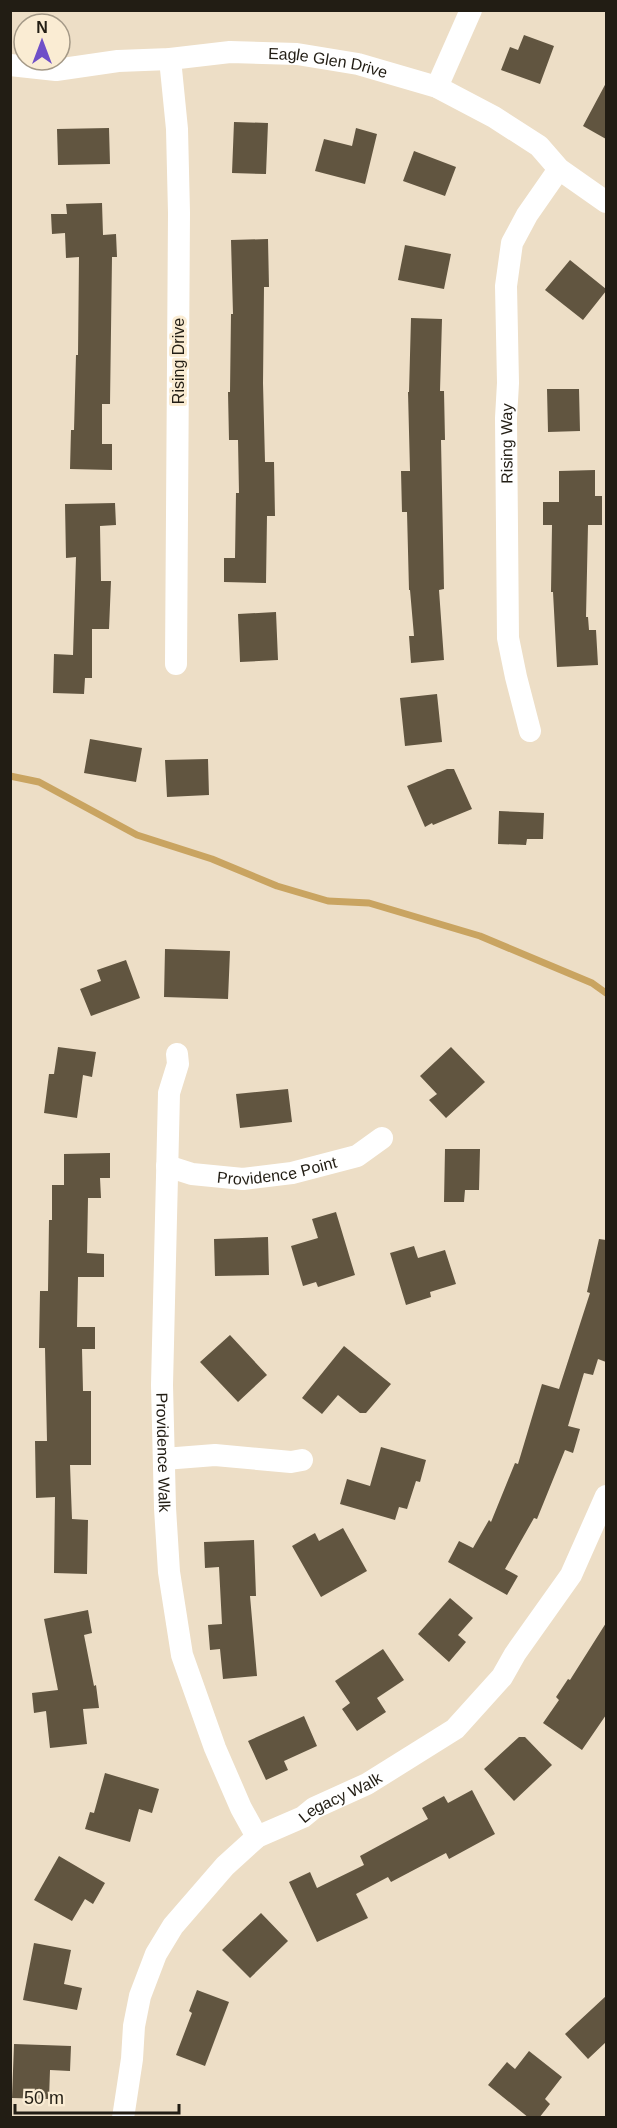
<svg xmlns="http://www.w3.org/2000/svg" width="617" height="2128" viewBox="0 0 617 2128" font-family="Helvetica,sans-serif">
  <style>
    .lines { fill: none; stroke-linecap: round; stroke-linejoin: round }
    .stream { stroke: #c9a461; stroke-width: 7 }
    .building { fill: #615540 }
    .minor { stroke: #fff; stroke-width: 22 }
    .labels { text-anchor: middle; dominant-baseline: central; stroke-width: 6; stroke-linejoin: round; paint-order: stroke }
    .street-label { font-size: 16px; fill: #221d14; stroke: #faecd3 }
  </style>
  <rect width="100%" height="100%" fill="#eddec6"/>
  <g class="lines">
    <path class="stream" d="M 10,776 L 39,782 L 137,835 L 212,859 L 277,886 L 328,901 L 369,903 L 480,936 L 592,983 L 606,993"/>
  </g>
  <path class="building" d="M 524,35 L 554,46 L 540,84 L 501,70 L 510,47 L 518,50 Z
    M 606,83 L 606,139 L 583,126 Z
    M 234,122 L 268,123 L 266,174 L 232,173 Z
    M 109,128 L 110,164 L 58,165 L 57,129 Z
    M 356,128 L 377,134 L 365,184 L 315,171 L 324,139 L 352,146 Z
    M 414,151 L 456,167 L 445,196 L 403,181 Z
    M 102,203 L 103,235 L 116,234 L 117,257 L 112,257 L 110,404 L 102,404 L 102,444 L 112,444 L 112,470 L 70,469 L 71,430 L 74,430 L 76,355 L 78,355 L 79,257 L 66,258 L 65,233 L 52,234 L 51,214 L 67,214 L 66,204 Z
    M 268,239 L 269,287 L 264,287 L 263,383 L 265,462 L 274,462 L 275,516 L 267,516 L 266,583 L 224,582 L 224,558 L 235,558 L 236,493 L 239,493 L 238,440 L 229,440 L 228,392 L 230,392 L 231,314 L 233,314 L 231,240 Z
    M 405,245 L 451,254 L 444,289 L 398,280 Z
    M 570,260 L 606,289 L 606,291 L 583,320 L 545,290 Z
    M 411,318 L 442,319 L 440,391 L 444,391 L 445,440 L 441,440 L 444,589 L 439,590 L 444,660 L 411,663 L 409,636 L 414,636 L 410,590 L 409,590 L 407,512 L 402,512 L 401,471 L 410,471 L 408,392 L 409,392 Z
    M 547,389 L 579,389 L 580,431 L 548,432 Z
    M 595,470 L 595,496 L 602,496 L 602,525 L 588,525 L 586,617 L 588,617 L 589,630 L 596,630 L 598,665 L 557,667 L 553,592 L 551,592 L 552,525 L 543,525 L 543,502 L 559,502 L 559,471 Z
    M 115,503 L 116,525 L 100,526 L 101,581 L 111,581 L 109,629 L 92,629 L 92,678 L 85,678 L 84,694 L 53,693 L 54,654 L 73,655 L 76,557 L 66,558 L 65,504 Z
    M 276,612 L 278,660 L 240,662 L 238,614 Z
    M 437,694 L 442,742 L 405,746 L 400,698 Z
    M 90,739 L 142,748 L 136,782 L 84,773 Z
    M 208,759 L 209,795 L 167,797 L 165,760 Z
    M 447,769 L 454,769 L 472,809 L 433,825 L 432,823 L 425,827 L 407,786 Z
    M 499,811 L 544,813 L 543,839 L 527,839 L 526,845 L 498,844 Z
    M 165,949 L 230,951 L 228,999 L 164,997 Z
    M 126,960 L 140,998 L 91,1016 L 80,989 L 101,981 L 97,970 Z
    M 58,1047 L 96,1052 L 92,1077 L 83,1075 L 77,1118 L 44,1113 L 49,1074 L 54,1074 Z
    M 451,1047 L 485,1082 L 446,1118 L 429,1100 L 437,1094 L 420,1076 Z
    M 288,1089 L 292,1122 L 240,1128 L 236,1094 Z
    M 445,1149 L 480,1149 L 479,1190 L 465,1190 L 464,1202 L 444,1202 Z
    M 110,1153 L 110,1178 L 100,1178 L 101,1198 L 88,1198 L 87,1253 L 104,1254 L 104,1277 L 78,1277 L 77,1327 L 95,1327 L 95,1349 L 82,1349 L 83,1391 L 91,1391 L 91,1465 L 70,1465 L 72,1519 L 88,1520 L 87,1574 L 54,1573 L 55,1497 L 36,1498 L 35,1441 L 47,1441 L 45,1348 L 39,1348 L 40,1291 L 48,1291 L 49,1220 L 52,1220 L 52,1185 L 64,1185 L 64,1154 Z
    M 336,1212 L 355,1275 L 318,1287 L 316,1282 L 303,1286 L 291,1246 L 318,1238 L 312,1219 Z
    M 268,1237 L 269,1275 L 215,1276 L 214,1239 Z
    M 599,1239 L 606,1240 L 606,1362 L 598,1359 L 593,1375 L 584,1373 L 568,1426 L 580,1429 L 573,1453 L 565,1450 L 537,1519 L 534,1518 L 505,1569 L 518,1576 L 507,1595 L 448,1562 L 459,1541 L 473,1548 L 489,1520 L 491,1522 L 515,1463 L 518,1464 L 542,1384 L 559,1389 L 590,1293 L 587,1292 Z
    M 414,1246 L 418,1258 L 445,1250 L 456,1284 L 430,1292 L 431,1297 L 406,1305 L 390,1253 Z
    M 230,1335 L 267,1375 L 238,1402 L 200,1362 Z
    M 344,1346 L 391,1384 L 366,1413 L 360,1413 L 338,1395 L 322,1414 L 302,1398 Z
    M 381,1447 L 426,1460 L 420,1482 L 416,1481 L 407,1509 L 399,1507 L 395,1520 L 340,1504 L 347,1479 L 370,1486 Z
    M 343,1528 L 367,1571 L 321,1597 L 292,1546 L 315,1533 L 319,1541 Z
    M 254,1540 L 256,1596 L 250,1596 L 257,1676 L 223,1679 L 220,1649 L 210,1650 L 208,1625 L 222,1624 L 219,1567 L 205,1568 L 204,1542 Z
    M 450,1598 L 473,1618 L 458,1635 L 466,1642 L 449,1662 L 418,1634 Z
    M 88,1610 L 92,1633 L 84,1635 L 94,1686 L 96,1685 L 99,1708 L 83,1709 L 87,1744 L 50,1748 L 46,1711 L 34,1713 L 32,1693 L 58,1690 L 44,1619 Z
    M 606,1623 L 606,1715 L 582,1750 L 543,1723 L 559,1700 L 556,1697 L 568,1679 L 570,1680 Z
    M 383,1649 L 404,1680 L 377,1698 L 386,1712 L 357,1731 L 342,1709 L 350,1703 L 335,1681 Z
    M 304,1716 L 317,1746 L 284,1761 L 288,1770 L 266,1780 L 248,1741 Z
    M 519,1737 L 525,1737 L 552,1765 L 514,1801 L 484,1769 Z
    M 105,1773 L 159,1789 L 152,1813 L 139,1809 L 130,1842 L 85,1829 L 90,1812 L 94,1813 Z
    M 472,1790 L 495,1834 L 449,1859 L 446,1853 L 391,1882 L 388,1877 L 356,1894 L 368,1918 L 317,1942 L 289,1882 L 310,1872 L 317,1888 L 364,1865 L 360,1856 L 428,1819 L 422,1808 L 444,1796 L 448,1803 Z
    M 59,1856 L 105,1883 L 93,1904 L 85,1899 L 72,1921 L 34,1900 Z
    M 261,1913 L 288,1941 L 250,1978 L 222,1950 Z
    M 34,1943 L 71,1950 L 64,1984 L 82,1988 L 77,2010 L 23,2000 Z
    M 197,1990 L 229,2002 L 205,2066 L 176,2055 L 192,2013 L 189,2011 Z
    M 606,1996 L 606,2042 L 588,2059 L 565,2034 Z
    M 14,2044 L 71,2046 L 70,2071 L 50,2070 L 49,2099 L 12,2098 Z
    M 529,2051 L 562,2077 L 545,2099 L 550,2104 L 539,2118 L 529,2118 L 488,2085 L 507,2062 L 515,2069 Z"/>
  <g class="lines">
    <g class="minor">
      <path d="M 170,59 L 177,129 L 179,213 L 176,664"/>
      <path id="s1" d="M 10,65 L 56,70 L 118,61 L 170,59 L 230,52 L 297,54 L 358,64 L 437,87 L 494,117 L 539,146 L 559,169 L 606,202"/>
      <path d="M 437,87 L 471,10"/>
      <path id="s2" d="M 530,731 L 516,677 L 508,638 L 506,418 L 508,383 L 506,286 L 512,243 L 527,215 L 559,169"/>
      <path id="s3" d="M 177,1054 L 178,1064 L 169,1093 L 162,1385 L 165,1508 L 169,1572 L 182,1655 L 215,1748 L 241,1808 L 257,1837"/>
      <path id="s4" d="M 167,1166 L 192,1174 L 243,1179 L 292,1173 L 357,1156 L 382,1138"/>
      <path d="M 164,1459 L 215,1455 L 291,1462 L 302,1460"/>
      <path id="s5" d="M 123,2118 L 132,2059 L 134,2026 L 140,1996 L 156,1954 L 173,1926 L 225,1866 L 257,1837 L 303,1817 L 314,1808 L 367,1784 L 455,1729 L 502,1677 L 515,1654 L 571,1575 L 606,1496"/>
    </g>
  </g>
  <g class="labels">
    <g class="street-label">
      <text stroke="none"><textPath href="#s1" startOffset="320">Eagle Glen Drive</textPath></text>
      <text transform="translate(178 361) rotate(-90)">Rising Drive</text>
      <text stroke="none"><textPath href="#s2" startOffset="290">Rising Way</textPath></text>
      <text stroke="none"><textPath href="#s4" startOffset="112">Providence Point</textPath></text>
      <text stroke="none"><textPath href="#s3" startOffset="400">Providence Walk</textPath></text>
      <text stroke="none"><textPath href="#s5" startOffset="416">Legacy Walk</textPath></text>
    </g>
  </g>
  <rect width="617" height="2128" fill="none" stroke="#221d14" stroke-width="24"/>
  <g transform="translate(42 42)"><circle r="28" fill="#faecd3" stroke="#a49987" stroke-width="1.5"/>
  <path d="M0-4.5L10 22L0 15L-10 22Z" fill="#6f4fc8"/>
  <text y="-9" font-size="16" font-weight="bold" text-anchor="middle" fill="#221d14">N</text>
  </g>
  <path d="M15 2104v9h164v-9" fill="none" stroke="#221d14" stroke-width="3"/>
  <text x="24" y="2104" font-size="18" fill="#221d14" stroke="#faecd3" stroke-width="4.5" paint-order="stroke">50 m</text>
</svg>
